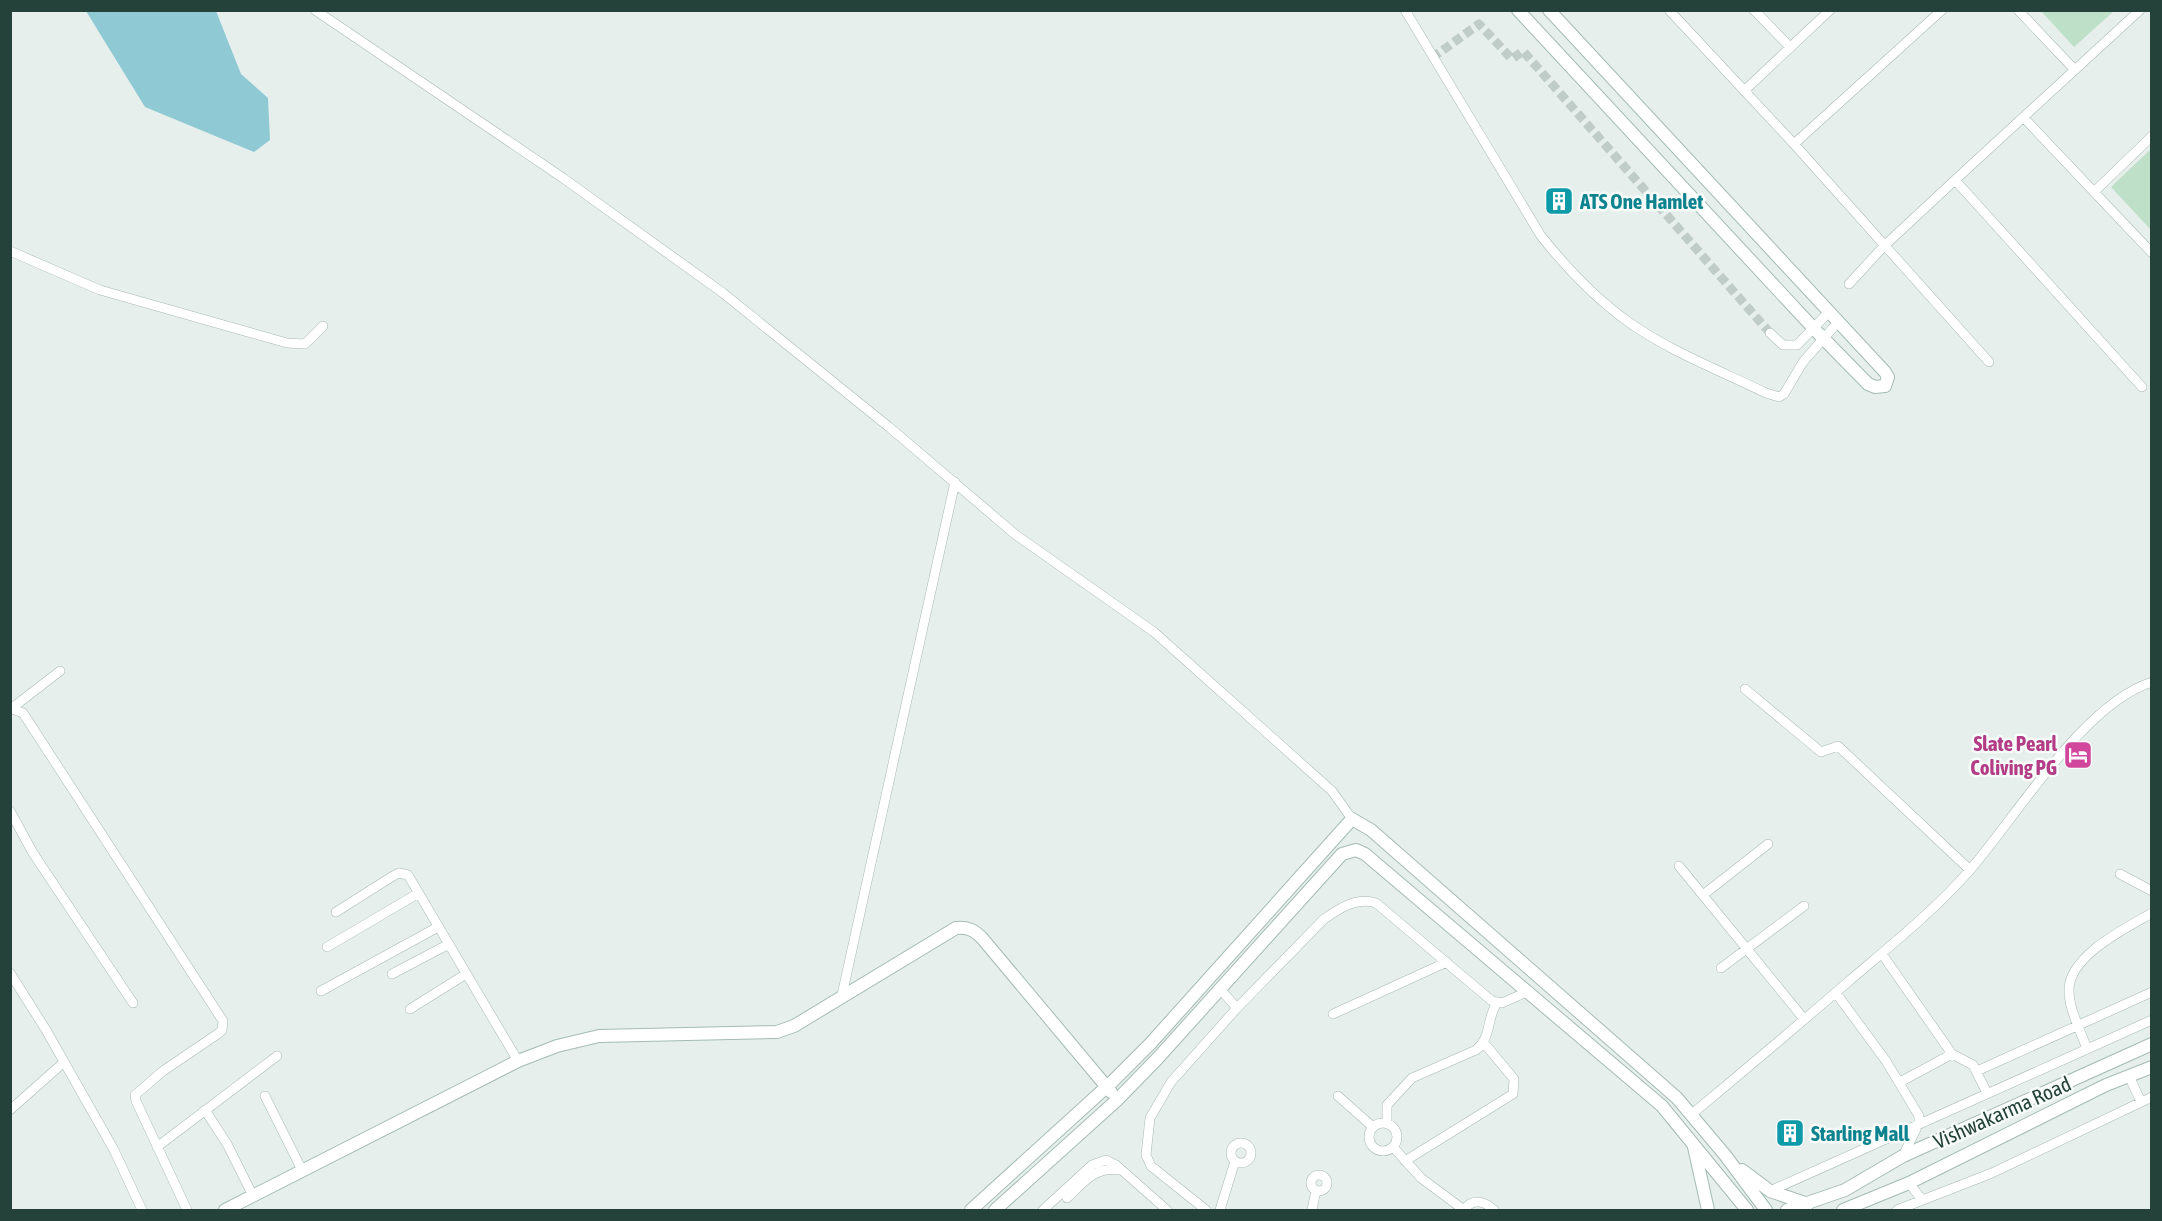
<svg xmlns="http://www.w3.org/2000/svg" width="2162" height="1221" viewBox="0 0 2162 1221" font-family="'Asap Condensed',sans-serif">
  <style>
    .green { fill: #bfe0c8 }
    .water { fill: #8ec9d4 }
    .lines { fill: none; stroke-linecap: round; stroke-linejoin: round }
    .street-tunnel { stroke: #bfccc8; stroke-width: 9; stroke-dasharray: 9 4.5; stroke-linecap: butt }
    .street-casing { stroke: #a8b8b2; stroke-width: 10 }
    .secondary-casing { stroke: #a4bbb3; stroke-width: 14 }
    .street { stroke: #fff; stroke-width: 9 }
    .secondary { stroke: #fff; stroke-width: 12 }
    .labels { text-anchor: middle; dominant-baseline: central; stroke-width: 5; stroke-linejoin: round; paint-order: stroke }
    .culture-label { font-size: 21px; font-weight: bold; fill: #0d838f; stroke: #f7fbf9; text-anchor: start }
    .hotel-label { font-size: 21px; font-weight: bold; fill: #b23c85; stroke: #f7fbf9; text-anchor: end }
    .street-label { font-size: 21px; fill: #24423a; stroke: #f7fbf9 }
  </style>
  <rect width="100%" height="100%" fill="#e6efeb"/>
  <path class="green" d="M 2041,11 L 2114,11 L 2074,47 Z
    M 2151,149 L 2151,148 L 2151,230 L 2111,187 Z"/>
  <path class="water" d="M 86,11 L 216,11 L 241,74 L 268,98 L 270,140 L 254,152 L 145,107 Z"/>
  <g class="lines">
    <path class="street-tunnel" d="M 1432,58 L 1479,24 L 1512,59 L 1523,51 L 1770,333"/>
    <g class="street-casing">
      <path id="street" d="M 315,10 L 563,178 L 723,293 L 889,427 L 1016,535 L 1154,632 L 1332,791 L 1352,819
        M 1405,10 L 1541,236 C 1566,267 1597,300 1630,323 C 1671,352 1721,371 1766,393 L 1779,397 L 1784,394 L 1803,362 L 1838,322
        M 1669,10 L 1794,144 L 1989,362
        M 1754,10 L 1790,47
        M 2018,10 L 2074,69
        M 1744,91 L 1830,10
        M 2024,118 L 2152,253
        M 1794,144 L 1942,10
        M 1955,180 L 2142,387
        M 2094,192 L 2152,136
        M 10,251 L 100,290 L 287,343 L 305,344 L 323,326
        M 1849,284 L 1883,247 L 1955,180 L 2140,10
        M 1770,333 L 1783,345 L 1797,345 L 1829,312
        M 1745,689 L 1821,752 L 1838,746 L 1970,870
        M 10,708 L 23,713 L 223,1021 L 222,1030 L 219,1033 L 163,1071 L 135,1095 L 136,1101 L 187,1210
        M 12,708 L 60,671
        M 10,811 L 33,853 L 133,1003
        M 1679,866 L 1804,1019
        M 2120,874 L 2152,891
        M 1703,895 L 1768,844
        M 336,912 L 393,876 L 399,873 L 408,875 L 518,1061
        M 327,947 L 417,894
        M 1882,954 L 1952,1054 L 1973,1065 L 1987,1093
        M 1721,968 L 1804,906
        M 10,973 L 46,1030 L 114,1150 L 142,1210
        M 392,974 L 449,944
        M 1220,989 L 1237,1008
        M 321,991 L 438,927
        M 1836,993 L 1886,1061 L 1919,1116 L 1919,1123 L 1903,1156
        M 842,995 L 955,482
        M 410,1009 L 466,974
        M 1333,1014 L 1447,962
        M 2087,1049 C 2081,1032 2069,1009 2069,991 C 2068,956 2126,928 2152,913
        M 1977,1071 L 2152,992
        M 2129,1076 L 2141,1102
        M 1900,1082 L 1952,1054
        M 265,1096 L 302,1170
        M 1338,1096 L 1373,1127
        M 10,1110 L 63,1063
        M 205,1110 L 227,1144 L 253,1196
        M 1692,1114 C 1745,1070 1797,1026 1849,981 C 1890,946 1934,911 1970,870 C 2017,816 2083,704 2152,682
        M1369 1137a14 14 0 1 1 28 0a14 14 0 1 1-28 0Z
        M 1387,1124 L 1387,1105 L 1412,1078 L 1476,1050 C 1492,1037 1486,1019 1497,1003
        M1231 1153a10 10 0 1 1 20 0a10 10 0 1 1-20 0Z
        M 157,1147 L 277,1056
        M 1393,1147 L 1421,1178 L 1464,1210
        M 1405,1161 L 1513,1094 L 1514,1079 L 1484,1043
        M1311 1183a8 8 0 1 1 16 0a8 8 0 1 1-16 0Z
        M 1909,1183 L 1922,1200
        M 1770,1191 L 2152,1020
        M 1067,1198 C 1083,1183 1095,1166 1119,1170
        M 1043,1210 L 1092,1165 L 1106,1160 L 1116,1165 L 1167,1210
        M 1206,1210 L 1151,1166 L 1146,1155 L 1150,1118 L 1171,1082 L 1237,1008 L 1324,919 C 1340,908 1356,897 1376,903 L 1492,1001 L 1502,1003 L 1529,991
        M 1220,1210 L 1235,1161
        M 1312,1210 L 1316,1190
        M 1464,1210 C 1472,1198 1485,1201 1494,1210
        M 1897,1210 L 1992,1173 L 2152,1097"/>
    </g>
    <g class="secondary-casing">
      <path id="secondary" d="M 1518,10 L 1818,333 L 1868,384 L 1875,387 L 1885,386 L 1888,377 L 1885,372 L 1549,10
        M 1694,1147 L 1708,1210
        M 1742,1170 L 1770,1191 L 1808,1204
        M 225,1210 L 518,1061 L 557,1046 L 599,1036 L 777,1032 L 794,1026 L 956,928 C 968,927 974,930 982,938 L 1111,1092
        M 971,1210 L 1113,1081 L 1150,1044 L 1352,819 L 1371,830 L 1677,1098 L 1725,1155 L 1766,1210
        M 995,1210 L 1117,1100 L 1157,1059 L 1342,854 L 1356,850 L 1365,854 L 1662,1106 L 1747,1210
        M 1787,1210 L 1845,1190 L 1903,1156 L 2152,1044
        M 1843,1210 L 1909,1183 L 2106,1085 L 2152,1067"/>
    </g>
    <use href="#street" class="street"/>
    <use href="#secondary" class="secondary"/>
  </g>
  <defs>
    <g id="building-square" transform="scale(1.5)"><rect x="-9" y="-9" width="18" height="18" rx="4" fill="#0f9aa8" stroke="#f7fbf9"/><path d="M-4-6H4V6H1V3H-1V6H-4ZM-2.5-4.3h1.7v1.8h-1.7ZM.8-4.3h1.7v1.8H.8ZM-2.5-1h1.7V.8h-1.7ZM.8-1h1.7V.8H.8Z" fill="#fff"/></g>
    <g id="hotel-square" transform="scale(1.5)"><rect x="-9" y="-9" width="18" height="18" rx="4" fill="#d1479c" stroke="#f7fbf9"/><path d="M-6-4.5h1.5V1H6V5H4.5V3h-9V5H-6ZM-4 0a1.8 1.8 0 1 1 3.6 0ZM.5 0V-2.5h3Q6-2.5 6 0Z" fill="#fff"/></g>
  </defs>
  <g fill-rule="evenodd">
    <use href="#building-square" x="1559" y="201"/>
    <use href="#hotel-square" x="2078" y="755"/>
    <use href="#building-square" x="1790" y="1133"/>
  </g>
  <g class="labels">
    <g class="culture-label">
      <text x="1580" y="201">ATS One Hamlet</text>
      <text x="1811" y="1133">Starling Mall</text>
    </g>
    <g class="hotel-label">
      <text x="2057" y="743">Slate Pearl<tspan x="2057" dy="24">Coliving PG</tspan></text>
    </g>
    <g class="street-label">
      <text transform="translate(2002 1112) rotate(-24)">Vishwakarma Road</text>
    </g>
  </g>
  <rect width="2162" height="1221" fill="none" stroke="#24423a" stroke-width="24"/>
</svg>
